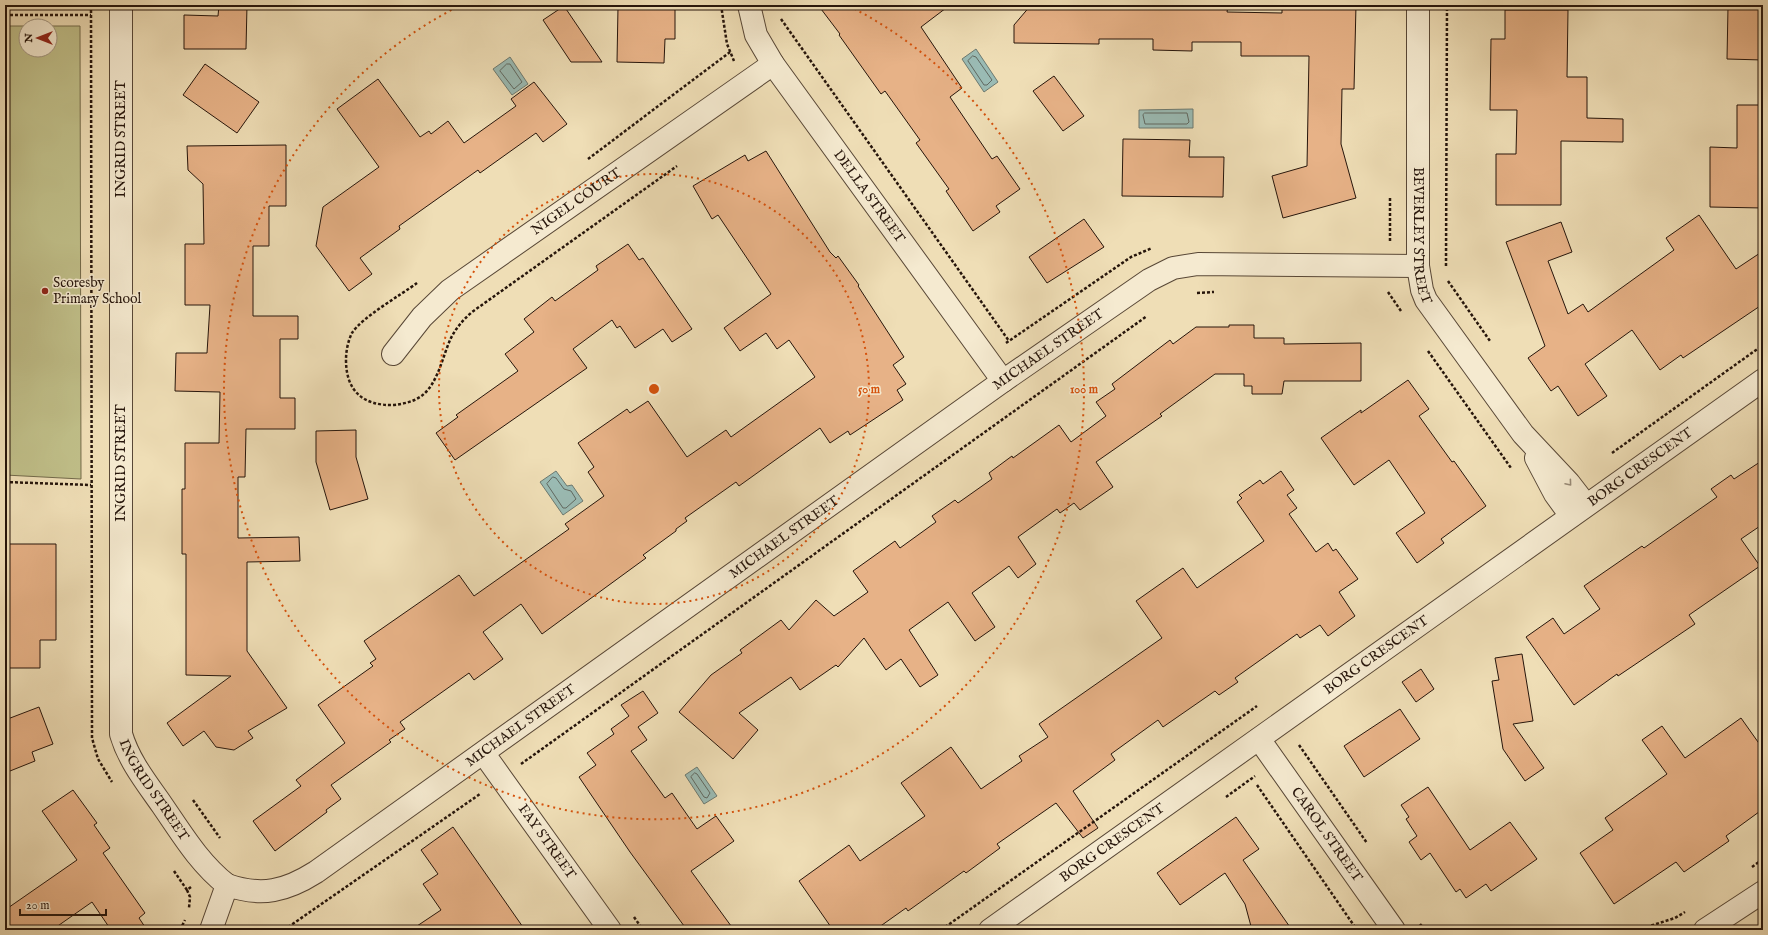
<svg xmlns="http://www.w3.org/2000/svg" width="1768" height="935" viewBox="0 0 1768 935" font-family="'IM FELL English',serif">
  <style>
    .green { fill: #c0bf89; stroke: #736a4a; fill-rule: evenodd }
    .water { fill: #9abbb4; stroke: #6c7970 }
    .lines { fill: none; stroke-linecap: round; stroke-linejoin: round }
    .shore { stroke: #606860; stroke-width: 1 }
    .building { fill: #e7b287; stroke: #26150b }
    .minor-casing { stroke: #584736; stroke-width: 24 }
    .path { stroke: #26150b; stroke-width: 2.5; stroke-dasharray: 3 2; stroke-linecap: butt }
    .minor { stroke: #f5ead0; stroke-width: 22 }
    .oneway { stroke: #988a77 }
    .ring { fill: none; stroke: #d5520c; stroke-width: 2; stroke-dasharray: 2 4 }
    .poi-dot { fill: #8f2418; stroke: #f5ead0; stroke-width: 1.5 }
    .labels { text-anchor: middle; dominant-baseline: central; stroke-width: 3; stroke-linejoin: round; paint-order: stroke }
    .street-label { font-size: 14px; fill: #26150b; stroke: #f5ead0 }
    .poi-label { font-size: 14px; fill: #26150b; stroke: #f5ead0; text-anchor: start }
    .centre { fill: #d5520c; stroke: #f5ead0; stroke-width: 2 }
    .ring-label { font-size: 12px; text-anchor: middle; font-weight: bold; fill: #d5520c; stroke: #f5ead0; stroke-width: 3; stroke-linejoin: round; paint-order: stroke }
  </style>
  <rect width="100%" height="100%" fill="#efdeb6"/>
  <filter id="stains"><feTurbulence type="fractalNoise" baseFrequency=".005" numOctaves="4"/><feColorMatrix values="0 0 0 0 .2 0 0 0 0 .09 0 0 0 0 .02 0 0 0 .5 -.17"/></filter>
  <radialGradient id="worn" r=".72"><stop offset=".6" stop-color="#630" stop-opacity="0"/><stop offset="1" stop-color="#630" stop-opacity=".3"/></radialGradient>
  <path class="green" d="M 5,26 L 80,26 L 81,479 L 5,475 ZM 26,26 L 50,26 L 50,50 L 26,50 Z"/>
  <path class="water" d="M 976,49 L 998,82 L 984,92 L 962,59 Z
    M 510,57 L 528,84 L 512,95 L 493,69 Z
    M 1193,109 L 1193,128 L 1139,128 L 1139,110 Z
    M 556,471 L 567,486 L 572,485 L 583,501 L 563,515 L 540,482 Z
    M 697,767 L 717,796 L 704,804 L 685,775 Z"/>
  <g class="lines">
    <path class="shore" d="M 973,56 L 976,57 L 992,80 L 987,85 L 984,85 L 968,61 Z
      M 507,64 L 510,64 L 522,82 L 514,89 L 500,71 Z
      M 1145,113 L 1187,113 L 1189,122 L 1187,124 L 1145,124 L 1143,115 Z
      M 553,477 L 556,478 L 564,489 L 571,491 L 576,499 L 566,508 L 563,508 L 547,484 Z
      M 695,773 L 697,774 L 710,793 L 707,798 L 704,797 L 691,777 Z"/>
  </g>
  <path class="building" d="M 219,5 L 247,5 L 246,49 L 184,49 L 184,15 L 218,16 Z
    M 818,5 L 950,5 L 921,27 L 962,88 L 950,97 L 992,159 L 997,156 L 1020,189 L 996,206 L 1000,212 L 973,231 L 946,191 L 949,189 L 916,143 L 920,140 L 885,91 L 881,94 L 839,35 L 840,34 Z
    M 1031,5 L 1118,5 L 1118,7 L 1228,6 L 1227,12 L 1282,13 L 1282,5 L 1356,5 L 1354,89 L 1342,89 L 1341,144 L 1356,198 L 1283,218 L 1272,176 L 1307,166 L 1309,56 L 1241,56 L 1241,42 L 1192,42 L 1192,51 L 1153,50 L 1153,39 L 1099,39 L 1099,44 L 1014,43 L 1014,25 Z
    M 564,6 L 602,62 L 571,62 L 543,20 Z
    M 618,7 L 675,7 L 675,39 L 665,39 L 664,63 L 617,62 Z
    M 1728,7 L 1763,8 L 1763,60 L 1727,59 Z
    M 1505,10 L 1568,10 L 1567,77 L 1587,77 L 1587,118 L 1623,119 L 1623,142 L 1561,141 L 1561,205 L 1496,205 L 1496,154 L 1516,154 L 1517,110 L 1490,110 L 1491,39 L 1505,39 Z
    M 205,64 L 259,102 L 237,133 L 183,95 Z
    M 1054,76 L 1084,116 L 1063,131 L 1033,91 Z
    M 378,79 L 420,137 L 429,131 L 431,134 L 448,121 L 464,143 L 516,106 L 511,99 L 534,82 L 567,124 L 543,142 L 536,133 L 480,173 L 478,170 L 399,226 L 400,229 L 360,258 L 372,274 L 349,291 L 316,246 L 323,207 L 379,167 L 337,109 Z
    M 1737,105 L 1763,105 L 1763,208 L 1710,207 L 1710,147 L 1737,148 Z
    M 1123,139 L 1190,140 L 1189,157 L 1224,157 L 1223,197 L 1122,196 Z
    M 286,145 L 286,206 L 269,206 L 269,246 L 253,246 L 253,316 L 298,316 L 298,339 L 280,339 L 280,398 L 295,398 L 295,429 L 246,429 L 245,477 L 238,477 L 238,538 L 299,537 L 300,561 L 247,562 L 247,651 L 287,708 L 248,731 L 253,738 L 234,750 L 216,747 L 204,731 L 183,746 L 167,723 L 231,676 L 186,675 L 186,554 L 182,554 L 182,489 L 185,489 L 185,443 L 219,443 L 220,392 L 175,391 L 176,353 L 207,353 L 210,305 L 185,305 L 185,244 L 204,244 L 203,184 L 188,170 L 187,146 Z
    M 766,151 L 830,252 L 836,258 L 838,256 L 859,285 L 858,286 L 904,357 L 893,365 L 906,384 L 897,390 L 903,400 L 850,435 L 848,431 L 830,443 L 820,428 L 739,486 L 736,482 L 685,518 L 687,521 L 676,529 L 676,531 L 643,555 L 646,558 L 542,634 L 521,604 L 483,632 L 503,659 L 474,680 L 469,673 L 400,722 L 405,729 L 389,740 L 391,742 L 331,785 L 341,799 L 326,810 L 327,812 L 275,851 L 253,821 L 301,786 L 296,780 L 345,743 L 318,705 L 373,666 L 370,663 L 376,659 L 364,641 L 459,575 L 474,596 L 569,529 L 565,524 L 604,496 L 588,472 L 594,467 L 578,443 L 627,409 L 630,413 L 648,401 L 687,457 L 726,430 L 731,437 L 815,377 L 789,340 L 777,349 L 766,333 L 740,351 L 724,328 L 771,294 L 718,215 L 712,219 L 693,186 L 745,155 L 748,161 Z
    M 1699,215 L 1736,269 L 1763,251 L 1763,304 L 1683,358 L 1681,355 L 1660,370 L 1632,330 L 1585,364 L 1607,396 L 1578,416 L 1558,386 L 1551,391 L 1528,358 L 1545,346 L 1506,242 L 1561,222 L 1572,252 L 1548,261 L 1568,314 L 1583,304 L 1588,312 L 1674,250 L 1666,238 Z
    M 1084,219 L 1104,247 L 1047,283 L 1029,257 Z
    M 628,244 L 639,260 L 643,258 L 692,329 L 672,342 L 663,329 L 635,348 L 620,326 L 617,328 L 612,320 L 573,349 L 587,368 L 455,460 L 436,433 L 458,417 L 456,415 L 518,371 L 505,354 L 534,332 L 524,319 L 552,297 L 555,301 L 598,270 L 596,266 Z
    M 1229,325 L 1254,325 L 1254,338 L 1284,338 L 1284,344 L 1361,343 L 1361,381 L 1284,381 L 1282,394 L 1252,394 L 1252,386 L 1244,386 L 1244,374 L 1215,374 L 1160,414 L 1162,416 L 1096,462 L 1113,487 L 1080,510 L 1074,503 L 1060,513 L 1057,509 L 1018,537 L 1036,564 L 1018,578 L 1009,566 L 972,593 L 995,627 L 975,641 L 948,602 L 909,630 L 938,675 L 920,687 L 901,659 L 886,670 L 864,638 L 838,667 L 836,665 L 800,690 L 791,677 L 739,713 L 758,730 L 733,759 L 679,712 L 711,675 L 742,653 L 740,650 L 781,620 L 789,630 L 816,600 L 834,616 L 868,592 L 853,571 L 895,541 L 900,548 L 936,522 L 932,516 L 955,500 L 958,503 L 992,479 L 989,473 L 1012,456 L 1013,458 L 1059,425 L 1071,442 L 1106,416 L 1096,402 L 1115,389 L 1112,384 L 1170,340 L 1173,344 L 1196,327 L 1229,327 Z
    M 1408,380 L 1429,409 L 1419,416 L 1452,462 L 1454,461 L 1486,506 L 1441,539 L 1444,543 L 1417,563 L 1396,533 L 1425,513 L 1389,460 L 1354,485 L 1321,438 L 1361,410 L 1361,413 Z
    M 356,430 L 356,457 L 368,499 L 330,510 L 316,462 L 316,431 Z
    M 1763,460 L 1763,524 L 1741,539 L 1760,566 L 1689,615 L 1695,624 L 1618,676 L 1617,674 L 1574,705 L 1526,637 L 1553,618 L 1564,634 L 1600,609 L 1584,586 L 1642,546 L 1644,548 L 1717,497 L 1711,489 L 1731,475 L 1734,479 Z
    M 1281,471 L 1294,490 L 1287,495 L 1297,508 L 1289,514 L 1316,552 L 1328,543 L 1333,551 L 1336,549 L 1358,579 L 1339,592 L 1355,616 L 1328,636 L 1320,625 L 1300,638 L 1297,634 L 1235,678 L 1238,682 L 1219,695 L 1215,691 L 1163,727 L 1158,720 L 1111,754 L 1115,760 L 1073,791 L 1098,828 L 1083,838 L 1056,803 L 997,844 L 1000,848 L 966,873 L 964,871 L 908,911 L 906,908 L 875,930 L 833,930 L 799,881 L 849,845 L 860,861 L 925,816 L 901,783 L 951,747 L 981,789 L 1022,761 L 1019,756 L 1048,737 L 1039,724 L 1162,638 L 1136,601 L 1183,568 L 1197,588 L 1264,541 L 1237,502 L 1242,498 L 1239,495 L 1260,480 L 1263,484 Z
    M 5,544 L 56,544 L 56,640 L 40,640 L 40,668 L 9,668 L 9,657 L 5,657 Z
    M 1522,654 L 1533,721 L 1513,724 L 1544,768 L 1525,781 L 1503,749 L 1492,681 L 1499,680 L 1495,658 Z
    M 1421,669 L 1434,689 L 1416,702 L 1402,682 Z
    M 643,691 L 658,713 L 638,727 L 647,740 L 631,751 L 665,798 L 672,793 L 697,829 L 716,816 L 734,841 L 691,871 L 734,930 L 687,930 L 630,852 L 579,777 L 596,765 L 587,753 L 614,734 L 611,729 L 629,716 L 621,705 Z
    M 39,707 L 53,744 L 32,752 L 35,761 L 5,773 L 5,720 Z
    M 1400,709 L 1420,739 L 1364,777 L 1344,746 Z
    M 1741,718 L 1763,749 L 1763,809 L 1726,836 L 1729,841 L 1684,872 L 1676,862 L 1614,904 L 1580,853 L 1613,830 L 1605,818 L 1667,774 L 1642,740 L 1662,726 L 1685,758 Z
    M 1428,787 L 1470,850 L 1510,822 L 1537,859 L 1491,891 L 1486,884 L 1466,898 L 1460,889 L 1456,892 L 1430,853 L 1421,860 L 1409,842 L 1417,836 L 1406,819 L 1409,817 L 1401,805 Z
    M 73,790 L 97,823 L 94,825 L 110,848 L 103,853 L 145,913 L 139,918 L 147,930 L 111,930 L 92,902 L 52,930 L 5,930 L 5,910 L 77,860 L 42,811 Z
    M 1236,817 L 1259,849 L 1243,860 L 1292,930 L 1252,930 L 1245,904 L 1225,873 L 1180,905 L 1157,873 Z
    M 453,827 L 525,930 L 411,930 L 441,910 L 423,884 L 438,874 L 421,850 Z"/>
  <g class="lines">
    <g class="minor-casing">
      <g id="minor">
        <path id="s1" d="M 121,5 L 121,734 C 129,761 146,782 162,805 C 182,834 199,863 227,885"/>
        <path id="s2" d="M 749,5 L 756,35 L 773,64 L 1003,381"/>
        <path id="s3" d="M 1418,5 L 1418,266 L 1422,290 L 1426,300 L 1523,434 L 1569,483 L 1586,505"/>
        <path id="s4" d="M 393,354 L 422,317 L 450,290 L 773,64"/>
        <path d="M 1536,458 L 1555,494 L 1571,516"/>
        <path id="s5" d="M 1259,739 L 1394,930"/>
        <path id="s6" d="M 484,754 L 610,930"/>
        <path id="s7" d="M 211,930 L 227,885 C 262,897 286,891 316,872 L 1003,381 L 1149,280 L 1173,268 L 1198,264 L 1418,266"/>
        <path id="s8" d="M 990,930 L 1763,380"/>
        <path d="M 1705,930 L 1763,892"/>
      </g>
    </g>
    <path class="path" d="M 91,5 L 92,738 L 98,759 L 112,782
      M 721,5 L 727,44 L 734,61
      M 5,15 L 91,15
      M 781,19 L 1009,341
      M 588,159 L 730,52
      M 1390,241 L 1390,198
      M 1446,266 L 1447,5
      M 1448,281 L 1490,341
      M 417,283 C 401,295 362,317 352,333 C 348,341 346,351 346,360 C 346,391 363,406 394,405 C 403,404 412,402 420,397 C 438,385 442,357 451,338 C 456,328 463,320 472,312 L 677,166
      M 1388,292 L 1401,311
      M 1197,293 L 1214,292
      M 1006,343 L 1131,257 L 1152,248
      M 1428,351 L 1511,468
      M 1612,453 L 1763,345
      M 5,482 L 91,485
      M 1299,745 L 1367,843
      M 521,764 L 1147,316
      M 1257,785 L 1357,930
      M 1226,797 L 1255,776
      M 193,800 L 220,838
      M 1752,867 L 1763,859
      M 174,871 L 187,890 L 191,887
      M 187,890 L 190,897 L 189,908
      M 634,917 L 643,930
      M 1420,924 L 1425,930
      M 180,930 L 185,920
      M 284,930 L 480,794
      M 941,930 L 1257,706
      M 1637,930 L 1675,918 L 1685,912"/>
    <use href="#minor" class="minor"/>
  </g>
  <defs><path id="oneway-chevron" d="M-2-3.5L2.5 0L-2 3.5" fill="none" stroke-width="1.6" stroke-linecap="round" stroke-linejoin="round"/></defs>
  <use class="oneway" href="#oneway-chevron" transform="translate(1569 483) rotate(50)"/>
  <g class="ring">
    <circle cx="654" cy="389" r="215"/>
    <path d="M849 6A430 430 0 1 1 459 6"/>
  </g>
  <circle class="poi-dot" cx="45" cy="291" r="4"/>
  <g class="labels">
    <g class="street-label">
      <text transform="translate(121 139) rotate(-90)">INGRID STREET</text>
      <text stroke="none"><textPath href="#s2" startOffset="228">DELLA STREET</textPath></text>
      <text stroke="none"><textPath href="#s4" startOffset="240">NIGEL COURT</textPath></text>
      <text stroke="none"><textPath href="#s3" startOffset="231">BEVERLEY STREET</textPath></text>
      <text stroke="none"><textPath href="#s7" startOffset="1041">MICHAEL STREET</textPath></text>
      <text transform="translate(121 463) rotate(-90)">INGRID STREET</text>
      <text stroke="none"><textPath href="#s8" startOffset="798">BORG CRESCENT</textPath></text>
      <text stroke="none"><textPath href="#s7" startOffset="717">MICHAEL STREET</textPath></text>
      <text stroke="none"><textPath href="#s8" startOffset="474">BORG CRESCENT</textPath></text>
      <text stroke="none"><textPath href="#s7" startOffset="393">MICHAEL STREET</textPath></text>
      <text stroke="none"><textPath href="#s1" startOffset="794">INGRID STREET</textPath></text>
      <text stroke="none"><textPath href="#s5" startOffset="117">CAROL STREET</textPath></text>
      <text stroke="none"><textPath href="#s6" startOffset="108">FAY STREET</textPath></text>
      <text stroke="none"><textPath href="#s8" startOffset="150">BORG CRESCENT</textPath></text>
    </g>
    <g class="poi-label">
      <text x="53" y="283">Scoresby<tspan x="53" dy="16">Primary School</tspan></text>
    </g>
  </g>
  <circle cx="654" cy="389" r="6" class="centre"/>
  <g class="ring-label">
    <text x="869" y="393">50 m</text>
    <text x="1084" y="393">100 m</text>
  </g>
  <rect width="1768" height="935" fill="none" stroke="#efdeb6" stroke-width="20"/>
  <rect x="6" y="6" width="1756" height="923" fill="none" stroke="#26150b" stroke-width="2"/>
  <rect x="10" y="10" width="1748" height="915" fill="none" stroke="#26150b"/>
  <g transform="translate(38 38) rotate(270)"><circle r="19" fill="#f5ead0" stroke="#a29581"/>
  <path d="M0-3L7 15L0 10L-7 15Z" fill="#8f2418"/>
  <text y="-6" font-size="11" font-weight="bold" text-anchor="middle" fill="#26150b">N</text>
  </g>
  <path d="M20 909v6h86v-6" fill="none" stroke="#26150b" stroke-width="2"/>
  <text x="26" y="909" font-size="12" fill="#26150b" stroke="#f5ead0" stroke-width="3" paint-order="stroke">20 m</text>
  <rect width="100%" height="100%" filter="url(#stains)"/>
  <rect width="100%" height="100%" fill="url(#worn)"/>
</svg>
